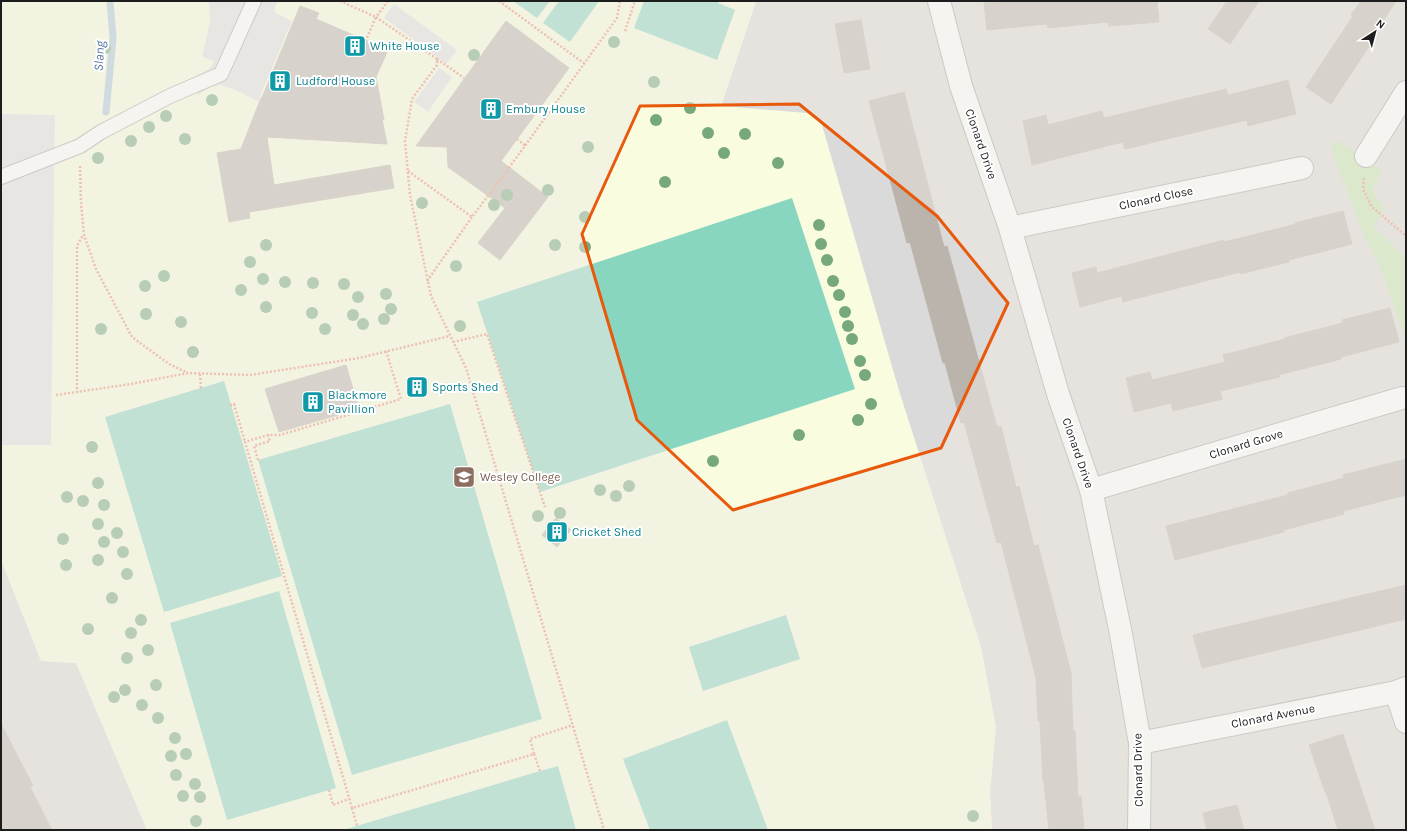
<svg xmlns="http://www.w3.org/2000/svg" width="1407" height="831" viewBox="0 0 1407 831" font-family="Karla,sans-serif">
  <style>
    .residential { fill: #dbdada }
    .education { fill: #f9fcdf }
    .grass { fill: #c3e4ae }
    .pitch { fill: #88d6c0 }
    .parking { fill: #e1e1e1 }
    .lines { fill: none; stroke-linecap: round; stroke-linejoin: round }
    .stream { stroke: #a8c8d8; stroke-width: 7 }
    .building { fill: #bab4ad; stroke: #beb4a8 }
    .lane-casing { stroke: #a1a1a1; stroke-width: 16 }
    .street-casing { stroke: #a1a1a1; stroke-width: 24 }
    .path { stroke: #ee8d75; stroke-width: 2.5; stroke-dasharray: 2 2; stroke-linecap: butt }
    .lane { stroke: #fff; stroke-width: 14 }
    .street { stroke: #fff; stroke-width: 22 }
    .tree { fill: #77a87c }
    .marked { fill: none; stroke: #e8590c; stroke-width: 3; stroke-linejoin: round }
    .labels { text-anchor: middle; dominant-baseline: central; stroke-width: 4; stroke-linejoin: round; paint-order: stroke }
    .culture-label { font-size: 12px; fill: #0d838f; stroke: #fff; text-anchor: start }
    .street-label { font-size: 12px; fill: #1d1d1d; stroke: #fff }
    .education-label { font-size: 12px; fill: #785e54; stroke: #fff; text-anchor: start }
    .water-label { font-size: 13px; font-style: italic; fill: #5273a5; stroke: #fff }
  </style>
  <rect width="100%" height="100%" fill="#eeebe4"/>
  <path class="residential" d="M 756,1 L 1406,1 L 1406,830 L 992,830 L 990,793 L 990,697 L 981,647 L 900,394 L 721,106 Z
    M 1,560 L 41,661 L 76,663 L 147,830 L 1,830 Z"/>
  <path class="education" d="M 1,1 L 756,1 L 721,106 L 807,113 L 816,117 L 822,125 L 900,394 L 981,647 L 996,727 L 990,793 L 992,830 L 147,830 L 76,663 L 41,661 L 1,560 Z"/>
  <path class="grass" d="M 1337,140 L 1381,170 L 1373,192 L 1385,208 L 1374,227 L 1406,258 L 1406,340 L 1377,260 L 1364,236 L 1331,149 Z"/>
  <path class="pitch" d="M 513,1 L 550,1 L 537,18 Z
    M 559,1 L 599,1 L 570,42 L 543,23 Z
    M 644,1 L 718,1 L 718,3 L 735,10 L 717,60 L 634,28 Z
    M 792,198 L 855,389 L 540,492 L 477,302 Z
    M 224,381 L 282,576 L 164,612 L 105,417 Z
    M 450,404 L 542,719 L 352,775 L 258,460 Z
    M 279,591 L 336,788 L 227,820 L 170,623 Z
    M 786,615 L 800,659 L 703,691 L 689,647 Z
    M 727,720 L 768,830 L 650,830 L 623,759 Z
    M 558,766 L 576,830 L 343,830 L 540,771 Z"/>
  <path class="parking" d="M 209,1 L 278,1 L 274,10 L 277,14 L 292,21 L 258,101 L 231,88 L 220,85 L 211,87 L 198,95 L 191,79 L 210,68 L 214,61 L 202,57 L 210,22 Z
    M 394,4 L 457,50 L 446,64 L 384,18 Z
    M 439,68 L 452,77 L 428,112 L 414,102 Z
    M 1,114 L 55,115 L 51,445 L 1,445 Z"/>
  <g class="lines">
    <path class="stream" d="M 106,112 L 113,38 L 110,1"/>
  </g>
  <path class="building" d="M 1010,1 L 1157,1 L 1159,22 L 1109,26 L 1108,22 L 1048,28 L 1047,24 L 987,30 L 984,3 Z
    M 1227,1 L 1259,1 L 1230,44 L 1208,29 Z
    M 1361,1 L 1396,1 L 1372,38 L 1374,39 L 1331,104 L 1306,87 L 1353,16 L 1351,15 Z
    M 300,6 L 319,13 L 316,19 L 388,50 L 376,77 L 384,120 L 382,119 L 387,144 L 267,137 L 274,185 L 390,165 L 394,188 L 249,212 L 250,218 L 229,222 L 217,153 L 241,149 L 261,98 L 261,100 Z
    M 861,20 L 870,69 L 844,73 L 835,24 Z
    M 506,21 L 569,68 L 501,161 L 548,197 L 500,260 L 478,243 L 505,208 L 448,167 L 447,147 L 416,146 Z
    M 1288,80 L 1296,114 L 1248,126 L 1247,120 L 1125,149 L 1123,142 L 1032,165 L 1023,121 L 1046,115 L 1048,125 L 1102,111 L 1104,118 L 1226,89 L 1228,95 Z
    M 904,92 L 944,247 L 947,246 L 997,427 L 1001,426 L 1016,487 L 1019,486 L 1034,546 L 1038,545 L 1071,673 L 1073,731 L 1075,731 L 1078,797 L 1081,796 L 1084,830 L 1049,830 L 1044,782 L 1043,782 L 1040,721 L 1038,721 L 1036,678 L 1001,542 L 997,543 L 964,422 L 961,423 L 945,363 L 943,363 L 910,242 L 907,243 L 869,101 Z
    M 1343,211 L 1352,244 L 1289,260 L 1289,262 L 1256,270 L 1241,274 L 1240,272 L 1123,302 L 1122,296 L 1080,307 L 1072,273 L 1096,267 L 1097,273 L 1224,240 L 1224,242 L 1296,224 L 1295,223 Z
    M 1390,308 L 1399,342 L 1341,357 L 1341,359 L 1279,375 L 1280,377 L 1220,391 L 1222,399 L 1173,411 L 1171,403 L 1134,412 L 1126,378 L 1150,372 L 1152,380 L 1225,362 L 1223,355 L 1285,339 L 1284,338 L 1343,323 L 1342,320 Z
    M 346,365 L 359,409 L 279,432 L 265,389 Z
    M 1406,459 L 1406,495 L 1344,511 L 1344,514 L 1284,530 L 1284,532 L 1175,560 L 1166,526 L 1288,495 L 1288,493 L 1344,478 L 1343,475 Z
    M 556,518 L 571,530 L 557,547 L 542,535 Z
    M 1406,585 L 1406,619 L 1202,668 L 1193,635 Z
    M 1,724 L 33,786 L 30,787 L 52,830 L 1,830 Z
    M 1343,734 L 1375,830 L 1338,830 L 1326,792 L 1325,792 L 1309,745 Z
    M 1237,805 L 1244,830 L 1207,830 L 1203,813 Z"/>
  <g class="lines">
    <g class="lane-casing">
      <path id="lane" d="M 1,177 L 80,146 L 101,132 L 170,96 L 221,74 L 254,1"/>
    </g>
    <g class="street-casing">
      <path id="street" d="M 939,1 L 961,86 L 1010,228 L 1058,394 L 1091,490 L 1121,634 L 1140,743 L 1139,830
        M 1366,156 L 1406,92
        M 1010,228 L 1302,168
        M 1091,490 L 1402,398
        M 1396,692 L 1406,722
        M 1140,743 L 1396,692 L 1406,688"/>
    </g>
    <path class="path" d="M 340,1 L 376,17 L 366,40
      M 388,1 L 376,17 L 437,59 L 437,65 L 412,99 L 405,141 L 410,195 L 431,296 L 466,368 L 604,830
      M 499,1 L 585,64
      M 625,31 L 635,1
      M 437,59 L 464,78
      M 517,139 L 526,146
      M 80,166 L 81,203 L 84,235 L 96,269 L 132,337 L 169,364 L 188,373
      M 408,171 L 472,217 L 506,172 L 617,18 L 620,1
      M 1364,178 L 1363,189 L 1372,207 L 1406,236
      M 427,281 L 472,217
      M 453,342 L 487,334 L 545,507
      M 386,351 L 401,399 L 280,435 L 268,435 L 245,442 L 352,808 L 534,754 L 530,739 L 573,725
      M 200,374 L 201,388
      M 77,393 L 77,246 L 83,235
      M 56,395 L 131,384 L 188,373 L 250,375 L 359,358 L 450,336
      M 230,405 L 234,404 L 245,442
      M 258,460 L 254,446 L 270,441 L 268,435
      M 534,754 L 540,771
      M 329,790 L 333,805 L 349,799
      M 352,808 L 357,826"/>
    <use href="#lane" class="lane"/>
    <use href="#street" class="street"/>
  </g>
  <g class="tree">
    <circle cx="614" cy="42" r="6"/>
    <circle cx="105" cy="48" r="6"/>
    <circle cx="474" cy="55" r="6"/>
    <circle cx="654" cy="82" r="6"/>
    <circle cx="212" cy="100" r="6"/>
    <circle cx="690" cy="108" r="6"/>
    <circle cx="166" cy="116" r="6"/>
    <circle cx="656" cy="120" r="6"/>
    <circle cx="149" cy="127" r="6"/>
    <circle cx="708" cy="133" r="6"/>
    <circle cx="745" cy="134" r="6"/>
    <circle cx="185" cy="139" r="6"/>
    <circle cx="131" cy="141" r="6"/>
    <circle cx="588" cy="147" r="6"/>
    <circle cx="724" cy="153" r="6"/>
    <circle cx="98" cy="158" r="6"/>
    <circle cx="778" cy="163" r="6"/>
    <circle cx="665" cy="182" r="6"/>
    <circle cx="548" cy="190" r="6"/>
    <circle cx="507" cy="195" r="6"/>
    <circle cx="422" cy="203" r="6"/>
    <circle cx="494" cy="205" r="6"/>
    <circle cx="585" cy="217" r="6"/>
    <circle cx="819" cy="225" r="6"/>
    <circle cx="821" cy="244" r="6"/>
    <circle cx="266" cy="245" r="6"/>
    <circle cx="555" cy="245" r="6"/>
    <circle cx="585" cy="247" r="6"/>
    <circle cx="827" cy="260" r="6"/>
    <circle cx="250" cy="262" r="6"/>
    <circle cx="456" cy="266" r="6"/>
    <circle cx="164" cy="276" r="6"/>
    <circle cx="263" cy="279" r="6"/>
    <circle cx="833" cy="281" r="6"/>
    <circle cx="285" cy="282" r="6"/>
    <circle cx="313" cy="283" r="6"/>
    <circle cx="344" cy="284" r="6"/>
    <circle cx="145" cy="286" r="6"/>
    <circle cx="241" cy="290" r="6"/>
    <circle cx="386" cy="294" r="6"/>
    <circle cx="839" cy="295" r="6"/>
    <circle cx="358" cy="297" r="6"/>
    <circle cx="266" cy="307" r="6"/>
    <circle cx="391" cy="309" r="6"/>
    <circle cx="845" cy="312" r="6"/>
    <circle cx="312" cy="313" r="6"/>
    <circle cx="146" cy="314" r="6"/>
    <circle cx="353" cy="315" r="6"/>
    <circle cx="384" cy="319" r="6"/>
    <circle cx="181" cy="322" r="6"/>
    <circle cx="363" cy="324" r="6"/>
    <circle cx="460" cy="326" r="6"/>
    <circle cx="848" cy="326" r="6"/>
    <circle cx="101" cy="329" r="6"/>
    <circle cx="325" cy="329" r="6"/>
    <circle cx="852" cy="339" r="6"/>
    <circle cx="193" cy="352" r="6"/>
    <circle cx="860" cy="361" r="6"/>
    <circle cx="865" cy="375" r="6"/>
    <circle cx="871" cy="404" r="6"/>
    <circle cx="858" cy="420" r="6"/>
    <circle cx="799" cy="435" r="6"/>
    <circle cx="92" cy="447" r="6"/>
    <circle cx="713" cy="461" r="6"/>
    <circle cx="98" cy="483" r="6"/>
    <circle cx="629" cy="486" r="6"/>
    <circle cx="600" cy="490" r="6"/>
    <circle cx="616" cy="496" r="6"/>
    <circle cx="67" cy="497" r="6"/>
    <circle cx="83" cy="501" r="6"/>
    <circle cx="104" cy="505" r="6"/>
    <circle cx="560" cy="513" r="6"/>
    <circle cx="538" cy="516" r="6"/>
    <circle cx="98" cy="524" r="6"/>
    <circle cx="117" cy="533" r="6"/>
    <circle cx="63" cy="539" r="6"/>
    <circle cx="104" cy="542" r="6"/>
    <circle cx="123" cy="552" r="6"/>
    <circle cx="98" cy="560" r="6"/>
    <circle cx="66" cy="565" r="6"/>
    <circle cx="127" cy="574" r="6"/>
    <circle cx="112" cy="598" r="6"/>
    <circle cx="141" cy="620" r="6"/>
    <circle cx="88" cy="629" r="6"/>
    <circle cx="131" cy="633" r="6"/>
    <circle cx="148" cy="650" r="6"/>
    <circle cx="127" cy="658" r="6"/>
    <circle cx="156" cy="685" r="6"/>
    <circle cx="125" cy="690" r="6"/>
    <circle cx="114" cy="697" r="6"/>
    <circle cx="142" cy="705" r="6"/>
    <circle cx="158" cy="718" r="6"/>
    <circle cx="175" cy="738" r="6"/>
    <circle cx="186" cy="754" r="6"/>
    <circle cx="171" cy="756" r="6"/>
    <circle cx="176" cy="775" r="6"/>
    <circle cx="195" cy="784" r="6"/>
    <circle cx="183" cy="796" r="6"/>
    <circle cx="200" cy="797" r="6"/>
    <circle cx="973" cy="816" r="6"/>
    <circle cx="196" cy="821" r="6"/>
  </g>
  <path d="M0 0H1407V831H0ZM 799,104 L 937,216 L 1008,303 L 941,448 L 733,510 L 637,420 L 582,234 L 640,106 Z" fill="#eeebe4" fill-opacity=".55" fill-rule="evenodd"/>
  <path class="marked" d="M 799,104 L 937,216 L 1008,303 L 941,448 L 733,510 L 637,420 L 582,234 L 640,106 Z"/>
  <defs>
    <g id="building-square" transform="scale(1.15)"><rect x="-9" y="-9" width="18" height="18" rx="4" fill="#0f9aa8" stroke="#fff"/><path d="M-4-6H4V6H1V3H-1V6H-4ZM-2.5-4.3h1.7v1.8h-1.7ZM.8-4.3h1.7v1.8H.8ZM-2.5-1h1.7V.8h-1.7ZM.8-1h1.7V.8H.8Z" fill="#fff"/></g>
    <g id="school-square" transform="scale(1.15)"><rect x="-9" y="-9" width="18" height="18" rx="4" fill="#8d6e63" stroke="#fff"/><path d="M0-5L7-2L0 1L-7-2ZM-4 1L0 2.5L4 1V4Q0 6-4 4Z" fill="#fff"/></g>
  </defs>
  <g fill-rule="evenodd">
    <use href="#building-square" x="355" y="46"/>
    <use href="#building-square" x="280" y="81"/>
    <use href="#building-square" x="491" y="109"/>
    <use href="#building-square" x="417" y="387"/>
    <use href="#building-square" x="313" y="402"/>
    <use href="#school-square" x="464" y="477"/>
    <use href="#building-square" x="557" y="532"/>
  </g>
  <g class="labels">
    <g class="culture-label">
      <text x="370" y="46">White House</text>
      <text x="296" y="81">Ludford House</text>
      <text x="506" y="109">Embury House</text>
      <text x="432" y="387">Sports Shed</text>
      <text x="328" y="395">Blackmore<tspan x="328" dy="14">Pavillion</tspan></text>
      <text x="572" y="532">Cricket Shed</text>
    </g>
    <g class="street-label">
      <text transform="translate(981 144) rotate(71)">Clonard Drive</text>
      <text transform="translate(1156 198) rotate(-12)">Clonard Close</text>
      <text transform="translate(1246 444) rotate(-17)">Clonard Grove</text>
      <text transform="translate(1078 453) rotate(71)">Clonard Drive</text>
      <text transform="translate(1273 716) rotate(-11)">Clonard Avenue</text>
      <text transform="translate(1138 770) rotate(-91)">Clonard Drive</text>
    </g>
    <g class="education-label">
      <text x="480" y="477">Wesley College</text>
    </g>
    <g class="water-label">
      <text transform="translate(99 56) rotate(-86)">Slang</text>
    </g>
  </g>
  <rect width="1407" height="831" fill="none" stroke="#1d1d1d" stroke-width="4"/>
  <g transform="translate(1375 32) rotate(36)" stroke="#ffffff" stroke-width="3" paint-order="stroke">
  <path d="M0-3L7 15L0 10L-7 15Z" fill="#1d1d1d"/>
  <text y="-6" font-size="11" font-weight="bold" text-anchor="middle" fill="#1d1d1d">N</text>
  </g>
</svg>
